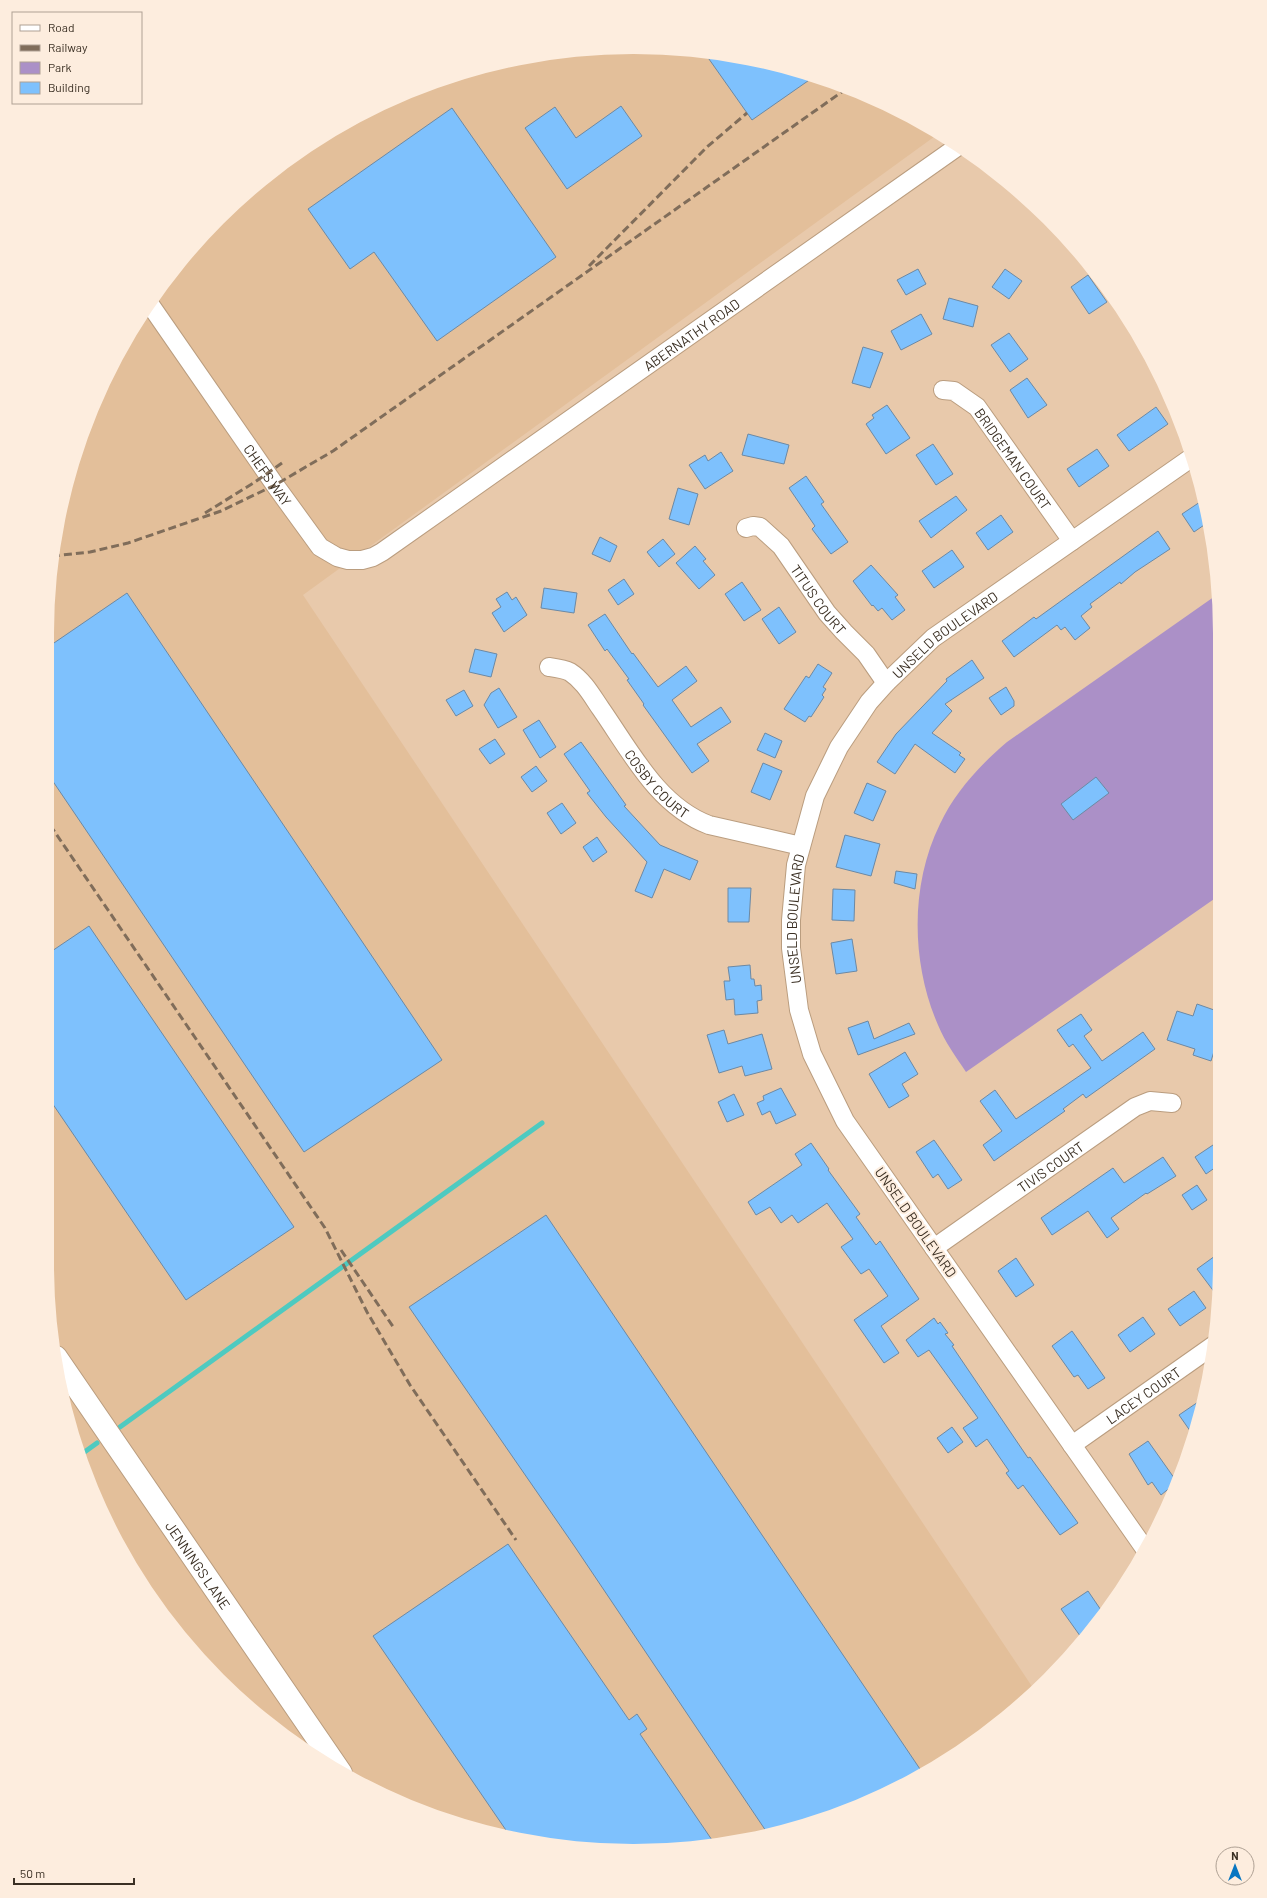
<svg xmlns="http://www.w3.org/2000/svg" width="1267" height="1898" viewBox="0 0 1267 1898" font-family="Barlow,sans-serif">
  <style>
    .built { fill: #e3bf9a }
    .green { fill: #ab90c7 }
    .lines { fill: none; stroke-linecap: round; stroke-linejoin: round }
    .stream { stroke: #4ecac0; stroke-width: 5 }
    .building { fill: #7ec1fd; stroke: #6c89a4 }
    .street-casing { stroke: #ba9d7f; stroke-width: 20 }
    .secondary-casing { stroke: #ba9d7f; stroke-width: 24 }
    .street { stroke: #fff; stroke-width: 18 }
    .secondary { stroke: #fff; stroke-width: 22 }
    .rail { stroke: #806d5a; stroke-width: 3; stroke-dasharray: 8 4; stroke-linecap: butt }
    .labels { text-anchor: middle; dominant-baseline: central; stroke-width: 4; stroke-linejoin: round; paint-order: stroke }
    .street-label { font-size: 14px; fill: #3b3024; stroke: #fdedde }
  </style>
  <rect width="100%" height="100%" fill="#e8c9ab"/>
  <path class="built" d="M 595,48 L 710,52 L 822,78 L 927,126 L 938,134 L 303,595 L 1035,1691 L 1020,1706 L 927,1772 L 858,1806 L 785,1831 L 672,1850 L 595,1850 L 482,1831 L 409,1806 L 340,1773 L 276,1730 L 219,1679 L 146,1591 L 108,1524 L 78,1453 L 52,1341 L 47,1264 L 52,557 L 78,445 L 107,374 L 146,308 L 193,247 L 277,168 L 374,107 L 482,67 Z"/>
  <path class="green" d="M 1218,594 L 1217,897 L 966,1072 C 956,1057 945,1042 938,1025 C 911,963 910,885 940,824 C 955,792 980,765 1007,742 Z"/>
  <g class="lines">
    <path class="stream" d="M 120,1427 L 542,1123
      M 79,1456 L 97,1443"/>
  </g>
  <path class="building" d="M 704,52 L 710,52 L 815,76 L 752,120 Z
    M 621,106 L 642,136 L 567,189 L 525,128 L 555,107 L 576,138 Z
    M 452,108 L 556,257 L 437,341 L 374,252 L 350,269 L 308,209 Z
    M 918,269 L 926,284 L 906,295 L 897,280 Z
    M 1005,269 L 1022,281 L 1009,299 L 992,287 Z
    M 1088,275 L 1107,302 L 1089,314 L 1071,287 Z
    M 949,298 L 978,306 L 973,327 L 943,319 Z
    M 921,314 L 932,334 L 901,350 L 891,331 Z
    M 1009,333 L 1028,359 L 1010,372 L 991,345 Z
    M 863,347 L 883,353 L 870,388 L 852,383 Z
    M 1027,378 L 1047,405 L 1028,418 L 1010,390 Z
    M 887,405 L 910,438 L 886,454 L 866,424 L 874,418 L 872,415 Z
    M 1156,407 L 1168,424 L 1129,451 L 1117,435 Z
    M 748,434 L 789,445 L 784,464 L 742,455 Z
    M 933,444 L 953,474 L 936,485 L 916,455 Z
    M 1097,449 L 1109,466 L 1079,487 L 1067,469 Z
    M 721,452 L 733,471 L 705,489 L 689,465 L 705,455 L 708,461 Z
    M 806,476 L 824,502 L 821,504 L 848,542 L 831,554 L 812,529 L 815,526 L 789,488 Z
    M 678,488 L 698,494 L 689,525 L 669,519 Z
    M 956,496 L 967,510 L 931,538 L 919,521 Z
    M 1203,500 L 1207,523 L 1194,532 L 1182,514 Z
    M 1001,515 L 1013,532 L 988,550 L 976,533 Z
    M 1158,531 L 1170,549 L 1135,572 L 1121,584 L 1120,582 L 1090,604 L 1092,607 L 1081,616 L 1090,628 L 1075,640 L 1065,627 L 1061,630 L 1057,625 L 1014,657 L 1002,641 L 1034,617 L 1036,619 Z
    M 600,537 L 617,546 L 610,562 L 592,554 Z
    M 663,539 L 675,554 L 659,567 L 647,552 Z
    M 695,546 L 706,559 L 703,561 L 715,575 L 699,589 L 676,563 Z
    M 952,550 L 964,567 L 934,588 L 922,571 Z
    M 871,565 L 898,595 L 895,597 L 905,610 L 892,620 L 882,608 L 878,611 L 873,605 L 872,606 L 853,581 Z
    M 624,579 L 634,594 L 618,605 L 608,590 Z
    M 742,582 L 761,610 L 744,621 L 725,594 Z
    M 544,588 L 577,593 L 574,613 L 541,608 Z
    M 507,592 L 512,600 L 516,597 L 527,615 L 504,632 L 492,613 L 501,607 L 496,599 Z
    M 127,593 L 442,1060 L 304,1152 L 50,777 L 51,645 Z
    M 779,607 L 796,632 L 779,644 L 762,619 Z
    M 605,614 L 632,654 L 633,653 L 658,687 L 686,666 L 697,681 L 672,700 L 691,727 L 721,707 L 731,722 L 697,744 L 709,761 L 692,773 L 643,705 L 644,704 L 627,680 L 629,679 L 607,649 L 605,651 L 588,625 Z
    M 475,649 L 497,654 L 491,677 L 469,672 Z
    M 972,660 L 984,678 L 945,704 L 952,711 L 932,733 L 961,753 L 959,755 L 965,759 L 955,773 L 915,744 L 895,774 L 877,762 L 896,734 L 947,681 L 946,679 Z
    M 818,664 L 832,673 L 823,687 L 826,689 L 822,695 L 824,697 L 811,717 L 809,716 L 805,722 L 784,709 L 806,676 L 809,678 Z
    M 1006,687 L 1014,701 L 1014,706 L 1001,715 L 989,698 Z
    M 499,688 L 517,717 L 498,728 L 484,705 L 491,693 Z
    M 464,690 L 473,706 L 456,716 L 446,700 Z
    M 539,720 L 556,747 L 540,758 L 523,730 Z
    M 765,733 L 782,741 L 775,758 L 757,750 Z
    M 495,739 L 505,754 L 490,764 L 479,749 Z
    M 581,742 L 626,805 L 624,806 L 660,845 L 698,861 L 690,880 L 664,869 L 652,898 L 635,891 L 647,862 L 606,817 L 587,793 L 590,791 L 564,754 Z
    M 763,763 L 782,771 L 770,800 L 751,792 Z
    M 536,766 L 547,781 L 532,792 L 521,777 Z
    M 1096,777 L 1109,793 L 1073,820 L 1061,804 Z
    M 867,783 L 886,791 L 873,821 L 854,813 Z
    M 562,803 L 576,823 L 561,834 L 547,813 Z
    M 845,835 L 880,844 L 871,876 L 836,867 Z
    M 597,837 L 607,852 L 593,862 L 583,847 Z
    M 896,871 L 917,874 L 915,889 L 894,883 Z
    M 728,888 L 751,888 L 749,922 L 728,922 Z
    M 833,889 L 855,890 L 854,921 L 832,920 Z
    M 89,926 L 294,1227 L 186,1300 L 48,1097 L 49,953 Z
    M 852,939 L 857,971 L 836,974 L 831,943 Z
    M 750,965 L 751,979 L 754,979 L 755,986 L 761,985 L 762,1000 L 757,1001 L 758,1013 L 735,1015 L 734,999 L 726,1000 L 724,981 L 730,981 L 728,967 Z
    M 1197,1004 L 1217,1011 L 1216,1045 L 1211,1061 L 1193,1055 L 1195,1049 L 1167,1040 L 1177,1011 L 1193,1016 Z
    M 1081,1014 L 1092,1030 L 1084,1036 L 1102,1061 L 1143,1032 L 1155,1049 L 1086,1098 L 1083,1094 L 1063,1109 L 1065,1111 L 994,1161 L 983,1145 L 1002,1131 L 980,1101 L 995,1090 L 1016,1119 L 1091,1068 L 1073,1044 L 1069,1047 L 1057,1030 Z
    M 868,1021 L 874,1039 L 909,1023 L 915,1034 L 858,1055 L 848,1028 Z
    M 724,1030 L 728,1044 L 762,1034 L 772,1069 L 745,1076 L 742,1066 L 719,1073 L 707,1035 Z
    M 905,1052 L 918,1074 L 902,1084 L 909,1096 L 889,1108 L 869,1074 Z
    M 781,1088 L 796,1115 L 776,1124 L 770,1111 L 762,1115 L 757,1103 L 764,1100 L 763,1096 Z
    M 734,1094 L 744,1115 L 727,1122 L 718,1102 Z
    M 934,1140 L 962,1180 L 948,1189 L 938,1174 L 933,1178 L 916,1152 Z
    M 811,1143 L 829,1169 L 828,1170 L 860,1214 L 856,1217 L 876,1245 L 880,1241 L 919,1299 L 881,1326 L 899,1353 L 884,1363 L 854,1320 L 888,1296 L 869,1269 L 861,1274 L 841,1247 L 853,1239 L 827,1203 L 798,1223 L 792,1215 L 781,1223 L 770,1207 L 756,1215 L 748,1202 L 802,1165 L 795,1154 Z
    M 1216,1143 L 1216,1167 L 1206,1174 L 1195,1157 Z
    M 1163,1157 L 1176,1176 L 1147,1194 L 1146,1193 L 1111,1218 L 1119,1229 L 1107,1238 L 1088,1211 L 1052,1235 L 1041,1218 L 1113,1168 L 1124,1183 Z
    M 1197,1185 L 1207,1200 L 1192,1210 L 1182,1195 Z
    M 546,1215 L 922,1772 L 906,1783 L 858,1806 L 785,1831 L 768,1834 L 575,1547 L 409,1307 Z
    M 1215,1256 L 1215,1293 L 1197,1269 Z
    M 1016,1258 L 1034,1285 L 1016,1297 L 998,1271 Z
    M 1194,1291 L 1206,1308 L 1180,1326 L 1168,1309 Z
    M 1143,1317 L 1155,1334 L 1130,1352 L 1118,1335 Z
    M 934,1318 L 938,1324 L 940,1322 L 948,1333 L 945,1334 L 954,1345 L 952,1346 L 1028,1458 L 1030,1457 L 1078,1523 L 1060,1535 L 1023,1485 L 1018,1489 L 1006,1473 L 1009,1471 L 987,1439 L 976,1447 L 963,1428 L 978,1418 L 929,1350 L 918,1357 L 906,1340 Z
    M 1072,1331 L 1105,1378 L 1088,1389 L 1078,1375 L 1074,1377 L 1052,1346 Z
    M 1201,1400 L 1196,1423 L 1193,1435 L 1179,1415 Z
    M 952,1427 L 963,1442 L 948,1453 L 937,1438 Z
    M 1148,1441 L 1177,1482 L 1161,1495 L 1152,1482 L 1148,1485 L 1129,1454 Z
    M 508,1544 L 629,1720 L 637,1714 L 647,1729 L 640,1734 L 714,1843 L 672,1850 L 595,1850 L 510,1836 L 373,1636 Z
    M 1088,1591 L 1103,1613 L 1083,1640 L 1061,1609 Z"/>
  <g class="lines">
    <g class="street-casing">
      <g id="street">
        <path id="s1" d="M 149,303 L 275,485 L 320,547 L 337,557 L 348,560 L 362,560 L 373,557 L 382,552 L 957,147"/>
        <path id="s2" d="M 943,390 L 954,391 L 977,407 L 1072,541"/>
        <path id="s3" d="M 746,528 L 753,526 L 760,527 L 781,546 L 827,613 L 844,632 L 866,654 L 886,683"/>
        <path id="s4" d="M 549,667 C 556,668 564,669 570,672 C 584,681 592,696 601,709 C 631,752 658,806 709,825 L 801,846"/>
        <path id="s5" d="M 934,1248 L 1135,1107 L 1150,1101 L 1172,1103"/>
        <path id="s6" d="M 1072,1445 L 1214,1345"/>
        <path id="s7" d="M 1145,1549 L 845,1121 L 812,1054 L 799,1010 L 791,948 L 791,920 L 796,865 L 815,796 L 839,747 L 869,702 L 886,683 L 933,638 L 1191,458"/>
      </g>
    </g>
    <g class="secondary-casing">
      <g id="secondary">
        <path id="s8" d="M 56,1357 L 341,1773"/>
      </g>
    </g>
    <use href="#street" class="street"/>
    <use href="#secondary" class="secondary"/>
    <path class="rail" d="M 589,266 L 707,147 L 747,113
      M 205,513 L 255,482 L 282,463
      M 52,556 L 90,552 L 128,543 L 221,511 L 275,485 L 333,451 L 846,89
      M 50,825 L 325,1228 L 367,1312 L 410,1385 L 516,1540
      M 341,1250 L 394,1328"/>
  </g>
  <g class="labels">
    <g class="street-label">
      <text stroke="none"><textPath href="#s1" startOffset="743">ABERNATHY ROAD</textPath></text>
      <text stroke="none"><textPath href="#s2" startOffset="102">BRIDGEMAN COURT</textPath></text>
      <text stroke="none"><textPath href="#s1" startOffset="209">CHEFS WAY</textPath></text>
      <text stroke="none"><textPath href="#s3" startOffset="108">TITUS COURT</textPath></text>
      <text stroke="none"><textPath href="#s7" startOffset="1071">UNSELD BOULEVARD</textPath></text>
      <text stroke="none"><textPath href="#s4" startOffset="164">COSBY COURT</textPath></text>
      <text stroke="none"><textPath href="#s7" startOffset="735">UNSELD BOULEVARD</textPath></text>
      <text stroke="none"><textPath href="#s5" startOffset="142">TIVIS COURT</textPath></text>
      <text transform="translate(916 1222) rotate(55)">UNSELD BOULEVARD</text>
      <text stroke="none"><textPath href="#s6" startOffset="87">LACEY COURT</textPath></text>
      <text stroke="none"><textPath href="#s8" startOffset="252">JENNINGS LANE</textPath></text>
    </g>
  </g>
  <path d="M0 0H1267V1898H0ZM633 54H634A579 579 0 0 1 1213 633V1265A579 579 0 0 1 634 1844H633A579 579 0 0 1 54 1265V633A579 579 0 0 1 633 54Z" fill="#fdedde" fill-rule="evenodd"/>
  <rect x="12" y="12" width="130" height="92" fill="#fdedde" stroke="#afa194"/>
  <rect x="20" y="25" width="20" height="6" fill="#ffffff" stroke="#afa194"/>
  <text x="48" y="32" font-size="12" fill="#3b3024">Road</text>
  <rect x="20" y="45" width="20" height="6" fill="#806d5a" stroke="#afa194"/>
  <text x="48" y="52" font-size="12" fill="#3b3024">Railway</text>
  <rect x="20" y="62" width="20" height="12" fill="#ab90c7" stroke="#afa194"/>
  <text x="48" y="72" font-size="12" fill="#3b3024">Park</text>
  <rect x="20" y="82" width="20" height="12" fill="#7ec1fd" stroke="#afa194"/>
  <text x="48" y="92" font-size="12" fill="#3b3024">Building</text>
  <g transform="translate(1235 1866)"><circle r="19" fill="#fdedde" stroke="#afa194"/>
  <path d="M0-3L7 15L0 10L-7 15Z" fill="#0876c1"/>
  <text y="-6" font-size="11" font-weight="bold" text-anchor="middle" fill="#3b3024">N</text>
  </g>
  <path d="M14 1878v6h120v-6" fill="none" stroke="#3b3024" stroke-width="2"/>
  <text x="20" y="1878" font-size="12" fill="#3b3024" stroke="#fdedde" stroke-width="3" paint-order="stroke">50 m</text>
</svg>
